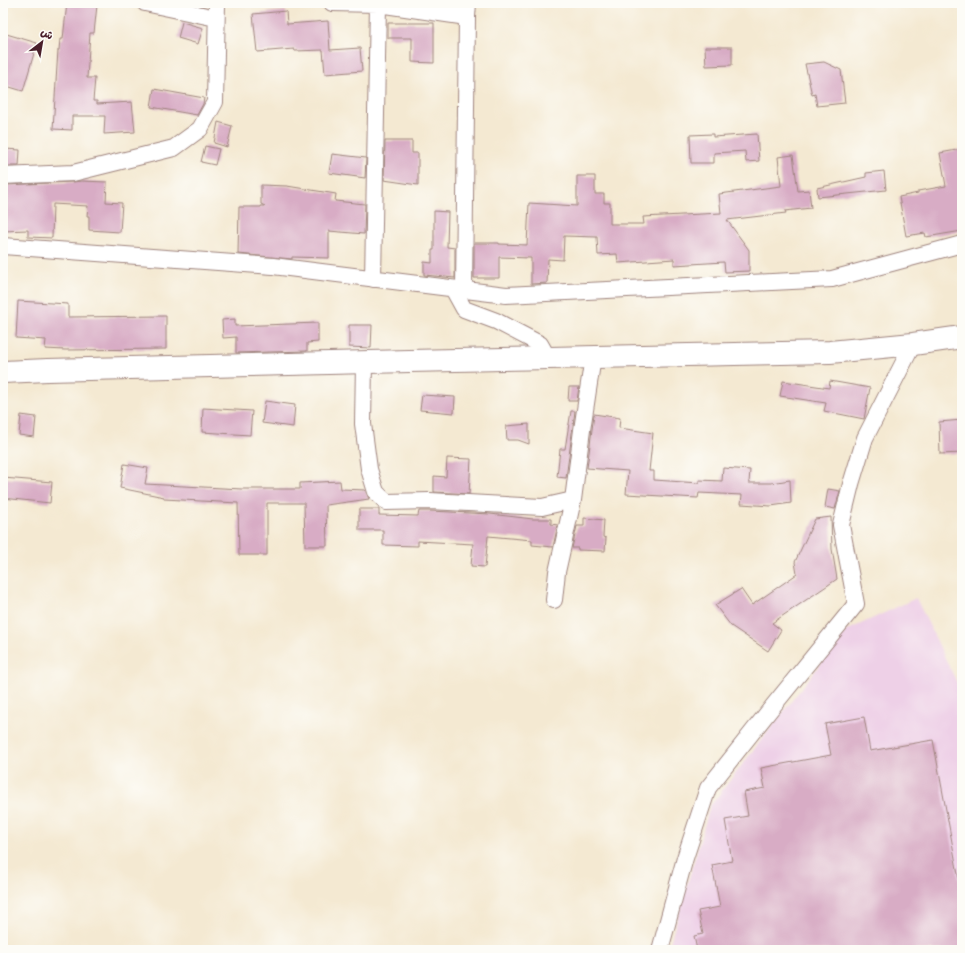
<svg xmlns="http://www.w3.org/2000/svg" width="965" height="953" viewBox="0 0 965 953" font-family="Kalam,'Playpen Sans Arabic',sans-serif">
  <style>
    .built { fill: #eed0e7 }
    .building { fill: #d8acc5 }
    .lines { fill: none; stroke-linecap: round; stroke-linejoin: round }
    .minor-casing { stroke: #9f847e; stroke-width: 18 }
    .secondary-casing { stroke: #9f847e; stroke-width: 24 }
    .minor { stroke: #fff; stroke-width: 16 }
    .secondary { stroke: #fff; stroke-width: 22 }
  </style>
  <rect width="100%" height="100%" fill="#fdfcf7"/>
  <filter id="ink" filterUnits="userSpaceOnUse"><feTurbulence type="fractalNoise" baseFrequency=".025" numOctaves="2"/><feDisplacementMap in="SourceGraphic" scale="8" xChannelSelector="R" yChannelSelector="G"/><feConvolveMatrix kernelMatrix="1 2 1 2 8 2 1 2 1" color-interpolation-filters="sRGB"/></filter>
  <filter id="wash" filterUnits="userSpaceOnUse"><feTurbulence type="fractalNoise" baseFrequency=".012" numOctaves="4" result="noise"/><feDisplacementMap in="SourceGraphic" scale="16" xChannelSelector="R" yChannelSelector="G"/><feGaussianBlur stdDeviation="0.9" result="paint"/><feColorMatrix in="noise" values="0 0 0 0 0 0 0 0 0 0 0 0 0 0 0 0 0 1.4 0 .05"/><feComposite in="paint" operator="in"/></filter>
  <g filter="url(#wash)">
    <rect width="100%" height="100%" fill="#f4e9d2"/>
    <path class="built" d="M 916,598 L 962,693 L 962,950 L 668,950 L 710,806 L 846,631 Z"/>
    <g id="blocks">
      <path class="building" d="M 67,3 L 97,5 L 94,33 L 90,33 L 87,78 L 95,78 L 93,101 L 97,101 L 97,104 L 132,102 L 135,132 L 104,134 L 105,116 L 72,116 L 72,130 L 53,129 L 58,50 L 59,50 L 60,39 L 63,39 Z
        M 286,11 L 287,24 L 328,21 L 330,50 L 360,48 L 362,71 L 325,74 L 323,50 L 295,51 L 294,49 L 257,52 L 253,14 Z
        M 182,22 L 203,28 L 198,44 L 178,38 Z
        M 388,23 L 434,23 L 434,63 L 412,62 L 412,38 L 388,38 Z
        M 3,33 L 37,43 L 23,91 L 3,85 Z
        M 705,47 L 732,47 L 732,65 L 706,66 Z
        M 824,62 L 841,70 L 845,103 L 817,106 L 815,94 L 812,95 L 805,64 Z
        M 154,89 L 204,98 L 203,104 L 197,115 L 151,107 Z
        M 218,122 L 232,126 L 227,147 L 214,143 Z
        M 713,134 L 713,137 L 757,134 L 759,161 L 746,162 L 745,151 L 714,153 L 714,163 L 691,163 L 690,135 Z
        M 385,141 L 412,141 L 412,153 L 418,153 L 418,185 L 384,180 Z
        M 205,146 L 219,149 L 215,165 L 201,162 Z
        M 5,149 L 20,150 L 19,166 L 5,166 Z
        M 962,149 L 962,231 L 926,237 L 925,233 L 906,236 L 899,197 L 918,193 L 918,191 L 946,186 L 940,153 Z
        M 332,154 L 366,158 L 365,178 L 329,173 Z
        M 793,155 L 798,191 L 809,190 L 811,208 L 785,211 L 786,213 L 727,220 L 749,250 L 749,271 L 725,272 L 724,262 L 674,265 L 674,259 L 618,263 L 617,254 L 598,255 L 597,237 L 564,236 L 563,260 L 548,259 L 547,283 L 531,284 L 531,258 L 499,257 L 499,278 L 474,278 L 474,243 L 499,243 L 499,244 L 527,245 L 529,203 L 577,206 L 577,176 L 595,176 L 595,194 L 604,194 L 604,203 L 610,203 L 610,224 L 644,224 L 643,217 L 721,213 L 719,194 L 781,186 L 778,157 Z
        M 884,171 L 886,190 L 818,197 L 817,188 L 866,177 L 866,173 Z
        M 81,181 L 107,182 L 106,202 L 122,203 L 120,232 L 89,230 L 89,216 L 87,216 L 88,206 L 53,204 L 52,238 L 28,237 L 28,230 L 3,231 L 3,208 L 4,208 L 4,185 L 73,182 Z
        M 261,185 L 287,186 L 336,194 L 335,201 L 365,204 L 364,234 L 329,231 L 329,258 L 292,257 L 292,259 L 238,254 L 239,207 L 261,207 L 261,206 L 265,206 L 261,204 Z
        M 434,211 L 448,212 L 447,247 L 455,248 L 455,278 L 424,275 L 424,262 L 432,263 L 432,250 L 434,250 Z
        M 18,301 L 68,304 L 68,317 L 166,316 L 166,349 L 65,350 L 45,349 L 46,340 L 16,338 Z
        M 235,319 L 235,326 L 318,323 L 318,342 L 307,343 L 307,351 L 236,353 L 236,337 L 223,338 L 222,320 Z
        M 349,325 L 372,325 L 371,348 L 349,347 Z
        M 783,381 L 829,388 L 830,381 L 870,388 L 864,419 L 824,411 L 826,403 L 780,396 Z
        M 569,387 L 579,387 L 577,401 L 568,401 Z
        M 422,395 L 455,397 L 454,413 L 420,410 Z
        M 265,401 L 295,405 L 293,427 L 262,423 Z
        M 203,408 L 252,411 L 250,435 L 202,432 Z
        M 571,411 L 575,411 L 566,478 L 557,477 L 560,449 L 565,449 Z
        M 594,414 L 620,418 L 619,428 L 653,433 L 649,471 L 654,471 L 654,480 L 699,483 L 699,480 L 722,481 L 723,468 L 750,470 L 749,483 L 771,483 L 790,480 L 791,503 L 771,506 L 741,504 L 742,495 L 699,493 L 698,498 L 626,494 L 628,471 L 587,468 Z
        M 21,415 L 36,417 L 34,437 L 19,435 Z
        M 962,420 L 962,453 L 940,454 L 939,422 Z
        M 529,424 L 529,444 L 518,440 L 507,440 L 506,426 Z
        M 447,458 L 471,459 L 469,494 L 434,492 L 434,476 L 446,477 Z
        M 124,464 L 148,468 L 145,484 L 242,489 L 300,489 L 300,483 L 340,481 L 341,489 L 365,490 L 369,499 L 326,505 L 327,546 L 305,546 L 304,503 L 267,503 L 267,555 L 239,555 L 238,503 L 164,499 L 164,497 L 120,488 Z
        M 3,478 L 52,482 L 50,503 L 3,498 Z
        M 828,489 L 840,491 L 835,509 L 825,507 Z
        M 359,509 L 379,509 L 379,515 L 418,516 L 419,511 L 430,511 L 490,514 L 533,519 L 551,519 L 551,524 L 558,525 L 553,547 L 532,545 L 532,540 L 488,536 L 485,567 L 471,566 L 473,544 L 418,541 L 418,546 L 383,545 L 383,530 L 359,530 Z
        M 831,517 L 832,549 L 837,579 L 772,623 L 781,630 L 768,651 L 731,626 L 715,605 L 741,589 L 752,605 L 797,574 L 795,562 L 815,519 Z
        M 584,518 L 604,520 L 603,537 L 606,538 L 605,551 L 578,550 L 578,548 L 572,548 L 577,526 L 584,526 Z
        M 864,717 L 870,751 L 933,740 L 962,896 L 962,950 L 697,950 L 694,936 L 703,934 L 698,911 L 720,907 L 712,865 L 732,861 L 725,820 L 748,816 L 744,792 L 765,788 L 761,768 L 831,755 L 825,724 Z"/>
    </g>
  </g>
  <g filter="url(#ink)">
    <use href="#blocks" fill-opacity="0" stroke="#9f847e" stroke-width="1"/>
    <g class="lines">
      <g class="minor-casing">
        <path id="minor" d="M 145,3 L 216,18
          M 332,3 L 378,4 L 373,279
          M 378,4 L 467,17
          M 3,176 L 73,173 L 174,148 L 200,129 L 215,102 L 217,3
          M 3,246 L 273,266 L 506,295 L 832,279 L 962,244
          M 453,289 L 464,309 L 496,321 L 540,344 L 548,358
          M 464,290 L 467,17 L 468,3
          M 364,362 L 363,424 L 369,469 L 376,492 L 386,502 L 430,501 L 542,507 L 573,500
          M 554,600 L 557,572 L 573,500 L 582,430 L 593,357
          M 660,950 L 685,858 L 708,788 L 773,706 L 856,604 L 841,525 L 851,484 L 865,438 L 913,344"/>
      </g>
      <g class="secondary-casing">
        <path id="secondary" d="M 3,372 L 48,370 L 409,361 L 830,352 L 913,344 L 962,337"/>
      </g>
      <use href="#minor" class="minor"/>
      <use href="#secondary" class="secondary"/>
    </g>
  </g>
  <rect width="965" height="953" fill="none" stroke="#fdfcf7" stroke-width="16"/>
  <g transform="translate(42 42) rotate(31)" stroke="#fdfcf7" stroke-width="3" paint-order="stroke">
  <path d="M0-3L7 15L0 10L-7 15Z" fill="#4a1f2b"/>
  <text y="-6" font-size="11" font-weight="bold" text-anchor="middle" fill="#4a1f2b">ش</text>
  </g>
</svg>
